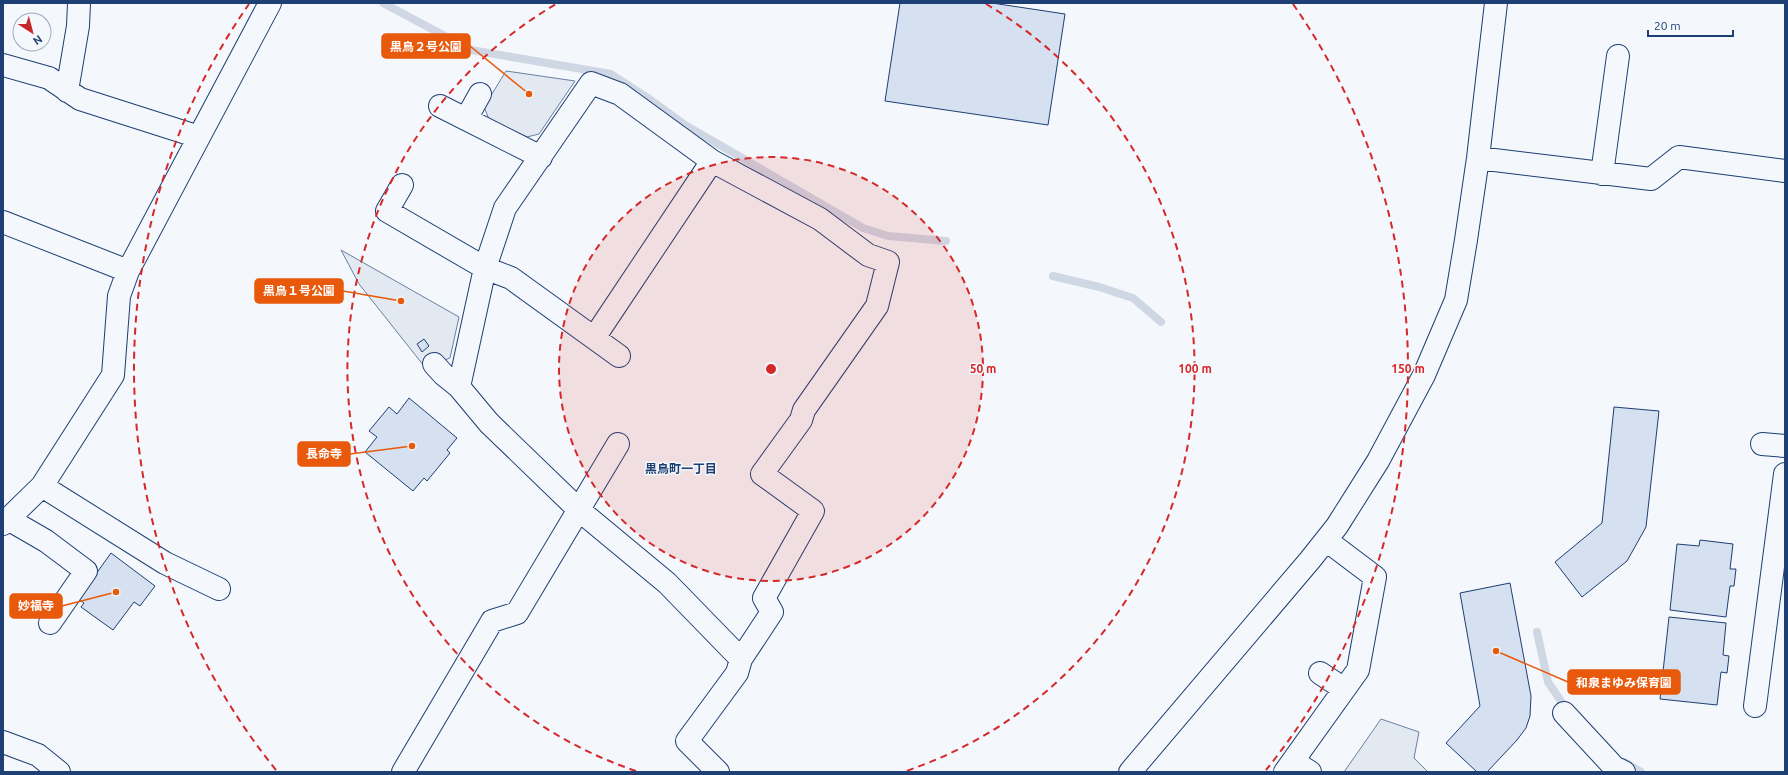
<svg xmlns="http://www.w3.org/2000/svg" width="1788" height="775" viewBox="0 0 1788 775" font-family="Ubuntu,'Noto Sans JP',sans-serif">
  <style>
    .green { fill: #e3e9f0; stroke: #687fa3 }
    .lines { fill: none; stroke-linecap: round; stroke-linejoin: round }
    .stream { stroke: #cfd7e4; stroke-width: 8 }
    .building { fill: #d5e0f0; stroke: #1d3f73 }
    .minor-casing { stroke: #1d3f73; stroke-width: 24 }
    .minor { stroke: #f4f7fb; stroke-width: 22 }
    .ring { fill: none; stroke: #d62828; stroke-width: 2; stroke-dasharray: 7 5 }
    .labels { text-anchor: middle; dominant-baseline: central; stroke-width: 3; stroke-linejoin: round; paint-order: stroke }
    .neighbourhood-label { font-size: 12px; font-weight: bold; fill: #1d3f73; stroke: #f4f7fb }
    .centre { fill: #d62828; stroke: #f4f7fb; stroke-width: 2 }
    .ring-label { font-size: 12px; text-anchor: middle; font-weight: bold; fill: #d62828; stroke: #f4f7fb; stroke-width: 3; stroke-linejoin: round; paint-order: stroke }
    .leader { fill: none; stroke: #e8590c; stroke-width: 1.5 }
    .callout-dot { fill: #e8590c; stroke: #f4f7fb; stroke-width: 1.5 }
    .callout { fill: #e8590c; stroke: #e8590c; stroke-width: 1.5 }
    .callout-label { font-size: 12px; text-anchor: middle; font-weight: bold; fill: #fff }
  </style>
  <rect width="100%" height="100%" fill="#f4f7fb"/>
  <path class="green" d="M 506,71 L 575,81 L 539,134 L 527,137 L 489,119 L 484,107 Z
    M 341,250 L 459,317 L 450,358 L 445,360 L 440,355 L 424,366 L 359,284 Z
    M 1381,719 L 1419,732 L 1414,758 L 1428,772 L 1344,772 Z"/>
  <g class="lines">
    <path class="stream" d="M 383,3 L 471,50 L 611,74 L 648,98 L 685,125 L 863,228 L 888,236 L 946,241
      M 1053,276 L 1099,287 L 1133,298 L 1161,322
      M 1537,632 L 1548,682 L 1567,710
      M 1624,762 L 1641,772"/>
  </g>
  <path class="building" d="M 900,3 L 992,3 L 1065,14 L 1048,125 L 885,101 Z
    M 424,339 L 429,346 L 422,352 L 417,344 Z
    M 409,398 L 457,438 L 447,450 L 450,453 L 427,481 L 424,478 L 413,491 L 365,452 L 377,437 L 369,431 L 389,407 L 397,414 Z
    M 1614,407 L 1659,411 L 1646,527 L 1627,561 L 1582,597 L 1555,562 L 1602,523 Z
    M 1700,540 L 1733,544 L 1730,569 L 1736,569 L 1734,586 L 1730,586 L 1726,617 L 1670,610 L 1677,544 L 1699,546 Z
    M 111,553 L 155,586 L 140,606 L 134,602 L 113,630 L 81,607 L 84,603 L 78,599 Z
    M 1510,583 L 1531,696 L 1530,716 L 1526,728 L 1517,740 L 1487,772 L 1477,772 L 1446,743 L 1480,706 L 1460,593 Z
    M 1669,617 L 1726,623 L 1723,655 L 1729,656 L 1727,673 L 1721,672 L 1717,705 L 1660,699 Z"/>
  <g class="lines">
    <g class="minor-casing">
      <path id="minor" d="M 3,65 L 49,78 L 80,99 L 199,137
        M 67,91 L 78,26 L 79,3
        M 440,106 L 541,157
        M 466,119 L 480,94
        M 1478,158 L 1651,179 L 1679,157 L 1785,171
        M 1602,174 L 1618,56
        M 402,185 L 387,211 L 485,268 L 511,278 L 619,356
        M 3,222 L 128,271
        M 594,338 L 712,161
        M 434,364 L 444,375 L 459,387 L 489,423 L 579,510 L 667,583 L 741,659 L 737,673 L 687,741 L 718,772
        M 459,387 L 485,268 L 505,208 L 591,83 L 620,94 L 712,161 L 820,219 L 868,255 L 888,262 L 877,306 L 804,410 L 801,420 L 762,474 L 813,511 L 764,598 L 772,612 L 741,659
        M 1762,444 L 1785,446
        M 42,486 L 165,563 L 219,589
        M 8,519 L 46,541 L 86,571 L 50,623
        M 3,524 L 42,486 L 113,375 L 119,296 L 128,271 L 270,3
        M 1320,673 L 1344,689
        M 1755,706 L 1785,474
        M 1564,713 L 1614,767 L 1624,772
        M 3,742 L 38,755 L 59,772
        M 1293,761 L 1310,772
        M 403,772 L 492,621 L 517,613 L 618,444
        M 1130,772 L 1310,560 L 1337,526 L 1378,461 L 1424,375 L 1456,300 L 1466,240 L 1478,158 L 1496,3
        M 1285,772 L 1358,670 L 1375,577 L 1326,540"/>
    </g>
    <use href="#minor" class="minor"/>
  </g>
  <circle cx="771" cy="369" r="212" fill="#d62828" fill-opacity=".12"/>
  <g class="ring">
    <circle cx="771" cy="369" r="212"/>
    <path d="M636 771A424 424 0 0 1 556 4M986 4A424 424 0 0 1 906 771"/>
    <path d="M276 770A637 637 0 0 1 249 4M1293 4A637 637 0 0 1 1266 770"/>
  </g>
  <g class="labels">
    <g class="neighbourhood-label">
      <text x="681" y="468">黒鳥町一丁目</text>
    </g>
  </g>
  <circle cx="771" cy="369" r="6" class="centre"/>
  <g class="ring-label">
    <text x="983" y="373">50 m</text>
    <text x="1195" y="373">100 m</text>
    <text x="1408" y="373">150 m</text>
  </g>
  <path class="leader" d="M529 94L470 46M401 301L343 291M412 446L350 454M116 592L62 606M1496 651L1568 682"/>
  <g class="callout-dot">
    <circle cx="529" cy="94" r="4"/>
    <circle cx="401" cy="301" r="4"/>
    <circle cx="412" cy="446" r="4"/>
    <circle cx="116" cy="592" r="4"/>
    <circle cx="1496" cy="651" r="4"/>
  </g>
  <g class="callout">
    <rect x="382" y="34" width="88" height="24" rx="4"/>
    <rect x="255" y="279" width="88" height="24" rx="4"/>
    <rect x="298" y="442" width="52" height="24" rx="4"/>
    <rect x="10" y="594" width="52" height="24" rx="4"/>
    <rect x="1568" y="670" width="112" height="24" rx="4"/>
  </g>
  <g class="callout-label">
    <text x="426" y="51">黒鳥２号公園</text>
    <text x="299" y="295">黒鳥１号公園</text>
    <text x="324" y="458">長命寺</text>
    <text x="36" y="610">妙福寺</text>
    <text x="1624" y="687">和泉まゆみ保育園</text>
  </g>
  <rect width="1788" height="775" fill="none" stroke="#1d3f73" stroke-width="8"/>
  <g transform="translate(32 32) rotate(144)"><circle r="19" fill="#f4f7fb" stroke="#9eadc5"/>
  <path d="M0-3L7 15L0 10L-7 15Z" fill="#c62828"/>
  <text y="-6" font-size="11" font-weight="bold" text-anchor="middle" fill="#1d3f73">N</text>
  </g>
  <path d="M1648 30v6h85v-6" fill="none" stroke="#1d3f73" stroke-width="2"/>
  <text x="1654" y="30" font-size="12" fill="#1d3f73" stroke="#f4f7fb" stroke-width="3" paint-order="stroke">20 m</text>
</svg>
